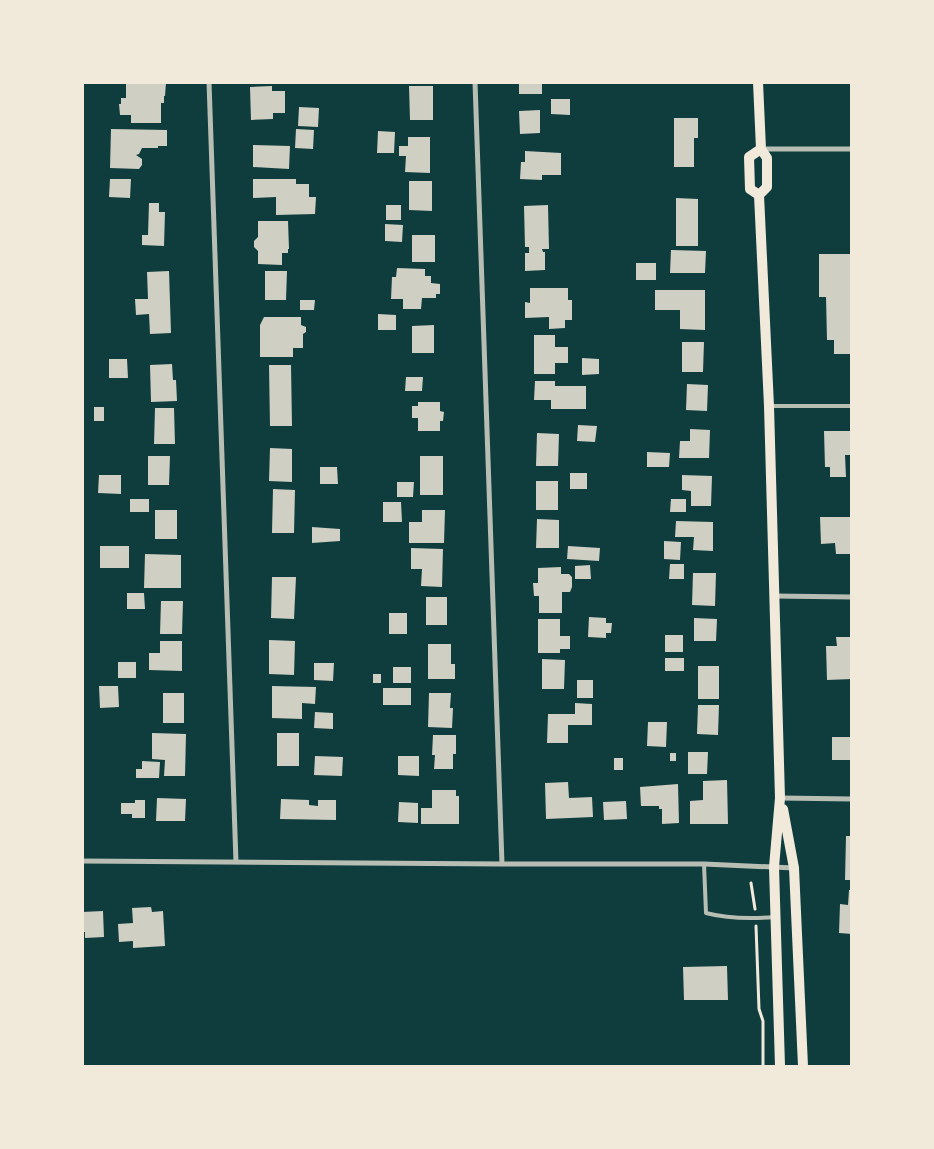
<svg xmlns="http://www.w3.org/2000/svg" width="934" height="1149" viewBox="0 0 934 1149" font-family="Commissioner,sans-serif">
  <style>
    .building { fill: #cfcfc3 }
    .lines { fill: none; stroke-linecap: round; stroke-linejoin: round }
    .path { stroke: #f1e9da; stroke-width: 3 }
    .service { stroke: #b8beb3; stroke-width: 4 }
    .minor { stroke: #b8beb3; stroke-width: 5 }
    .secondary { stroke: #f1e9da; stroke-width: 10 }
  </style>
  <rect width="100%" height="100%" fill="#0f3d3e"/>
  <path class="building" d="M 126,82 L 166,83 L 165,96 L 164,96 L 164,103 L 161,103 L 161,123 L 131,123 L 131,115 L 120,115 L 119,104 L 121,104 L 121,98 L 126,98 Z
    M 519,82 L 542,82 L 542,94 L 519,94 Z
    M 272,86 L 272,91 L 285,91 L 285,113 L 273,113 L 273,119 L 251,120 L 250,87 Z
    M 409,86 L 433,86 L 433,120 L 410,120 Z
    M 551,99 L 570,99 L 570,115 L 551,114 Z
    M 299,107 L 319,108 L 318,127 L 298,126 Z
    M 540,110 L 540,133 L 520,134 L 519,111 Z
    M 674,118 L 698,118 L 698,138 L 694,138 L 694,167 L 674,167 Z
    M 111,129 L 167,130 L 167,146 L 158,146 L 158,148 L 142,148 L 139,154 L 136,155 L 142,159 L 142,165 L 139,169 L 110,168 Z
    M 296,129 L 314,130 L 313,149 L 295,148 Z
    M 378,131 L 395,132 L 394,153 L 377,153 Z
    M 408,137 L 430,137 L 430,173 L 405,172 L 406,156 L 399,156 L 399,146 L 408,146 Z
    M 253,145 L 290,146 L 289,169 L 253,167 Z
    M 525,151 L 561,153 L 561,175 L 542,175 L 542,180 L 520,179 L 521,162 L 525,162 Z
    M 110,179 L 131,179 L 130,198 L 109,197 Z
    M 253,179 L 296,179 L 296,184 L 309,184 L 309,197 L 316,197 L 315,214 L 276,215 L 276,197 L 253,198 Z
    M 409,181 L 432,181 L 432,211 L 409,210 Z
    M 676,198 L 698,199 L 698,246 L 676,246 Z
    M 149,203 L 159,203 L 159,212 L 165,212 L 164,246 L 142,245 L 142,235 L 148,235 Z
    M 386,205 L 401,205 L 401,220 L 386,220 Z
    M 548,205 L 549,249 L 542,249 L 543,252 L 545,252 L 545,270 L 525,271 L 525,253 L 529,253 L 529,247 L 525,247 L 524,206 Z
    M 258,221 L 288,221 L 289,249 L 288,249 L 288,253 L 282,253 L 282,265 L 258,264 L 258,251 L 254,247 L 254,241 L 258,237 Z
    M 385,224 L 403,225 L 402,242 L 385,241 Z
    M 412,235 L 435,235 L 435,262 L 412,262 Z
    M 671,250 L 706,251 L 705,273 L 670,273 Z
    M 819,254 L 852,254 L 852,354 L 834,354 L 834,340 L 827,340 L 826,297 L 819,297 Z
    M 636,263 L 656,263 L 656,280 L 636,280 Z
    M 397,268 L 425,269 L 425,276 L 431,276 L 431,283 L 440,284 L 440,294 L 436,294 L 436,298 L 422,298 L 421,309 L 403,309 L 403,299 L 391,299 L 392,277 L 396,277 Z
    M 169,271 L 171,333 L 150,334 L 149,314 L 136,315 L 135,299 L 148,299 L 147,272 Z
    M 265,271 L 287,271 L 286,300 L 265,300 Z
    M 530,288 L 568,288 L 568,300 L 572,300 L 572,320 L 565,320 L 565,328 L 549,329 L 549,317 L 525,318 L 525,302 L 530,303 Z
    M 655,290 L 705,290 L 705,330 L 680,329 L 680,310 L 655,310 Z
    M 300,300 L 315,300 L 314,310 L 300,310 Z
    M 378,314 L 396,315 L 396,330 L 378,330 Z
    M 264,317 L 301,317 L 301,325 L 306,327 L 306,332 L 303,334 L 303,348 L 293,348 L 293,357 L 260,357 L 260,325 Z
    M 434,325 L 434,353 L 412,353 L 412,326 Z
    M 534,335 L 555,335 L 555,347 L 568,347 L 568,363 L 555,363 L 555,374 L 534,374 Z
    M 682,342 L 704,342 L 703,372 L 682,372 Z
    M 582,358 L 599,359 L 599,374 L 582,375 Z
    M 109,359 L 127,359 L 128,378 L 109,378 Z
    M 172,364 L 173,380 L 176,380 L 177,401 L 151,402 L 150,365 Z
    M 269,365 L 291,365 L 292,426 L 270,426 Z
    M 406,377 L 423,377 L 422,391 L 405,391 Z
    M 535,381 L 555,381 L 555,386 L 586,386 L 586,409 L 551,409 L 551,400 L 534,400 Z
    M 687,384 L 708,385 L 707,411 L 686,410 Z
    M 418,402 L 440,402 L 440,411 L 444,412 L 443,421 L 440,421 L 440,431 L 418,431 L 418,418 L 412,418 L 412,406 L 418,406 Z
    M 94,407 L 104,407 L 104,421 L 94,421 Z
    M 155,408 L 174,408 L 175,444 L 154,444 Z
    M 578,425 L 597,426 L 595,442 L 577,441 Z
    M 690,429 L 710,430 L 709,458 L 679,458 L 680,441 L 690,441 Z
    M 824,431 L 852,431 L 852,455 L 845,455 L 846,477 L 830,477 L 830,467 L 825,467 Z
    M 537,433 L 559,434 L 558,466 L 536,466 Z
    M 270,448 L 292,449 L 292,482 L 269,481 Z
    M 647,452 L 670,453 L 669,467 L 647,467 Z
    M 148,456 L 170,456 L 169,485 L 148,485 Z
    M 420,456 L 443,456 L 443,495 L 420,495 Z
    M 320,467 L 337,467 L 338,484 L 320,484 Z
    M 570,473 L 587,473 L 587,489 L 570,489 Z
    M 99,475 L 121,475 L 121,494 L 98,493 Z
    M 682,475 L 712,476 L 711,506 L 691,506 L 691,491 L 682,490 Z
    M 536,481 L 558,481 L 558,510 L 536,510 Z
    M 397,482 L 414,482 L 413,497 L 397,497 Z
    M 273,489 L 295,490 L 294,533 L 272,533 Z
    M 130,499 L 149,499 L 149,512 L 130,512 Z
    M 671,499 L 686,499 L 686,512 L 670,512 Z
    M 383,502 L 401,502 L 402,522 L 383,522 Z
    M 155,510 L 177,510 L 177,539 L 155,539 Z
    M 422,510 L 445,510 L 444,543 L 409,543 L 409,522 L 422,522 Z
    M 820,517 L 852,517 L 852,554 L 836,554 L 835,543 L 821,544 Z
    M 537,519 L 559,520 L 559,548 L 536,548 Z
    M 676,521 L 713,522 L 713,551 L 693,550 L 694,537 L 675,537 Z
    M 312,527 L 340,529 L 340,541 L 312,543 Z
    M 664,541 L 681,542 L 680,560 L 664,559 Z
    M 100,546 L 129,546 L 129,568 L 100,568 Z
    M 568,546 L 600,548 L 599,561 L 567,559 Z
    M 411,548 L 443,549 L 442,587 L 421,586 L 422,569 L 411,569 Z
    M 145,554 L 181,555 L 181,588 L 144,588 Z
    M 670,564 L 684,564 L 684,579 L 669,579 Z
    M 590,565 L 591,579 L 575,579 L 575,566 Z
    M 561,567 L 561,574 L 569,574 L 572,577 L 572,587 L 570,592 L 562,592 L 562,613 L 539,613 L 539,596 L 534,596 L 533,583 L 538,583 L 538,568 Z
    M 693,573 L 716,573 L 715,606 L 692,605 Z
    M 272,577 L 296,577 L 294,619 L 271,618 Z
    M 127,593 L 144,593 L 145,609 L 127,609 Z
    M 426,597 L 447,597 L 447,625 L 426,625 Z
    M 161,601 L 183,601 L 182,634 L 160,634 Z
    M 389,613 L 407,613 L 407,634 L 389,634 Z
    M 589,617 L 606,618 L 606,623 L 612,623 L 611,633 L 606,633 L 606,638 L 588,637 Z
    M 694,618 L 717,619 L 716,641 L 694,641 Z
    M 538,619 L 560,619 L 560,636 L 570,636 L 570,649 L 560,649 L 560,653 L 538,653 Z
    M 665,635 L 683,635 L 683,652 L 665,652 Z
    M 836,637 L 852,637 L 852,679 L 827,680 L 826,646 L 837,646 Z
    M 269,640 L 295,641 L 294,675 L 269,674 Z
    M 160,641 L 182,641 L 182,671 L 149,670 L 149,653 L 160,653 Z
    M 428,644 L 451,644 L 451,664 L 455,664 L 455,679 L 428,679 Z
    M 665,658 L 684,658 L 684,671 L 665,671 Z
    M 542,659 L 565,660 L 564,689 L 542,689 Z
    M 118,662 L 136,662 L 136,678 L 118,678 Z
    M 314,663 L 334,663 L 333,681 L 314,680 Z
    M 698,666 L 719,666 L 719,699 L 698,699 Z
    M 393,667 L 411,667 L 411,683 L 393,683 Z
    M 373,674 L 381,674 L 381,683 L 373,683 Z
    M 577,680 L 593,680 L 593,698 L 577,698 Z
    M 99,686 L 118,686 L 119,707 L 100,708 Z
    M 272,686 L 316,687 L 315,704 L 302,703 L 302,719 L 272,718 Z
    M 383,688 L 411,688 L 411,705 L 383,705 Z
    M 163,693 L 184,693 L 184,723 L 163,723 Z
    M 429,693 L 451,693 L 450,708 L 453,708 L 452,728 L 428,727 Z
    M 575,703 L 592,704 L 592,725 L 568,725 L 568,743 L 547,743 L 548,714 L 575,714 Z
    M 698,705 L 719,705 L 718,735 L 697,734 Z
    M 315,712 L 333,713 L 333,729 L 314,728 Z
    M 648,722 L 667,722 L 666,747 L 647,746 Z
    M 152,733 L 186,734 L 185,776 L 164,776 L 165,760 L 152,759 Z
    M 277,733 L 299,733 L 299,766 L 277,766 Z
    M 433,735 L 456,735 L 456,754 L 453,754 L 453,769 L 434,769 L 435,755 L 432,755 Z
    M 832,737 L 852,737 L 852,760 L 832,760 Z
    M 688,752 L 708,752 L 707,774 L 688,774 Z
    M 670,753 L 676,753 L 676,761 L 670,761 Z
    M 315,756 L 343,757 L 342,776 L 314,775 Z
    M 398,756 L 419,756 L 419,776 L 398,775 Z
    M 614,758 L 623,758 L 623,770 L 614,770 Z
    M 142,761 L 160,762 L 159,778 L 136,778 L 136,769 L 142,769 Z
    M 727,780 L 728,824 L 690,824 L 690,801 L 703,800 L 703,781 Z
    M 568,782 L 569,798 L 592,797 L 593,817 L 546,819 L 545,783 Z
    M 678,784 L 679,823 L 662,824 L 662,809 L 659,809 L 659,806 L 641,806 L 640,787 Z
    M 432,790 L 456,790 L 456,796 L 459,796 L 459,824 L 421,824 L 421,808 L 432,808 Z
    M 157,798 L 186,799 L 185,821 L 156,821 Z
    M 281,799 L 309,800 L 309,805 L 318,806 L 318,800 L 336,800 L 336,820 L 280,819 Z
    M 135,800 L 145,800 L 145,818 L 132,818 L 132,814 L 121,814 L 121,803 L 135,803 Z
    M 626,801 L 627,819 L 604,820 L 603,802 Z
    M 399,802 L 418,803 L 418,823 L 398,822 Z
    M 846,836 L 852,836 L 852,880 L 845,880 Z
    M 849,890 L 852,890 L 852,934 L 839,933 L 840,904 L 848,905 Z
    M 151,907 L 152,912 L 163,911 L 165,946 L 133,948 L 133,941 L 119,942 L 118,924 L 133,923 L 132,908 Z
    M 103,911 L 104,937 L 85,938 L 85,932 L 82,932 L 82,912 Z
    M 727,966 L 728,1000 L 684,1000 L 683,967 Z"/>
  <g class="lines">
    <path class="path" d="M 751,883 L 755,909
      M 756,926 L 759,1009 L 763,1021 L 763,1066"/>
    <path class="service" d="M 771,406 L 852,406
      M 704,864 L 706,913 C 729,919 751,919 775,917"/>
    <path class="minor" d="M 209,82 L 236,862
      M 475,82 L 502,864
      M 762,149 L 852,149
      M 774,596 L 852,597
      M 780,798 L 852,799
      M 82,861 L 502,864 L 704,864 L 794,868"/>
    <path class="secondary" d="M 758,82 L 761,149 L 767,158 L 767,187 L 759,195
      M 759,195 L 769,406 L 780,798 L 774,867 L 780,1066
      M 759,195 L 750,189 L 749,157 L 761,149
      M 783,809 L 794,868 L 803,1066"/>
  </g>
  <rect width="934" height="1149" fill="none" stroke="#f1e9da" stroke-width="168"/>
</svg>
